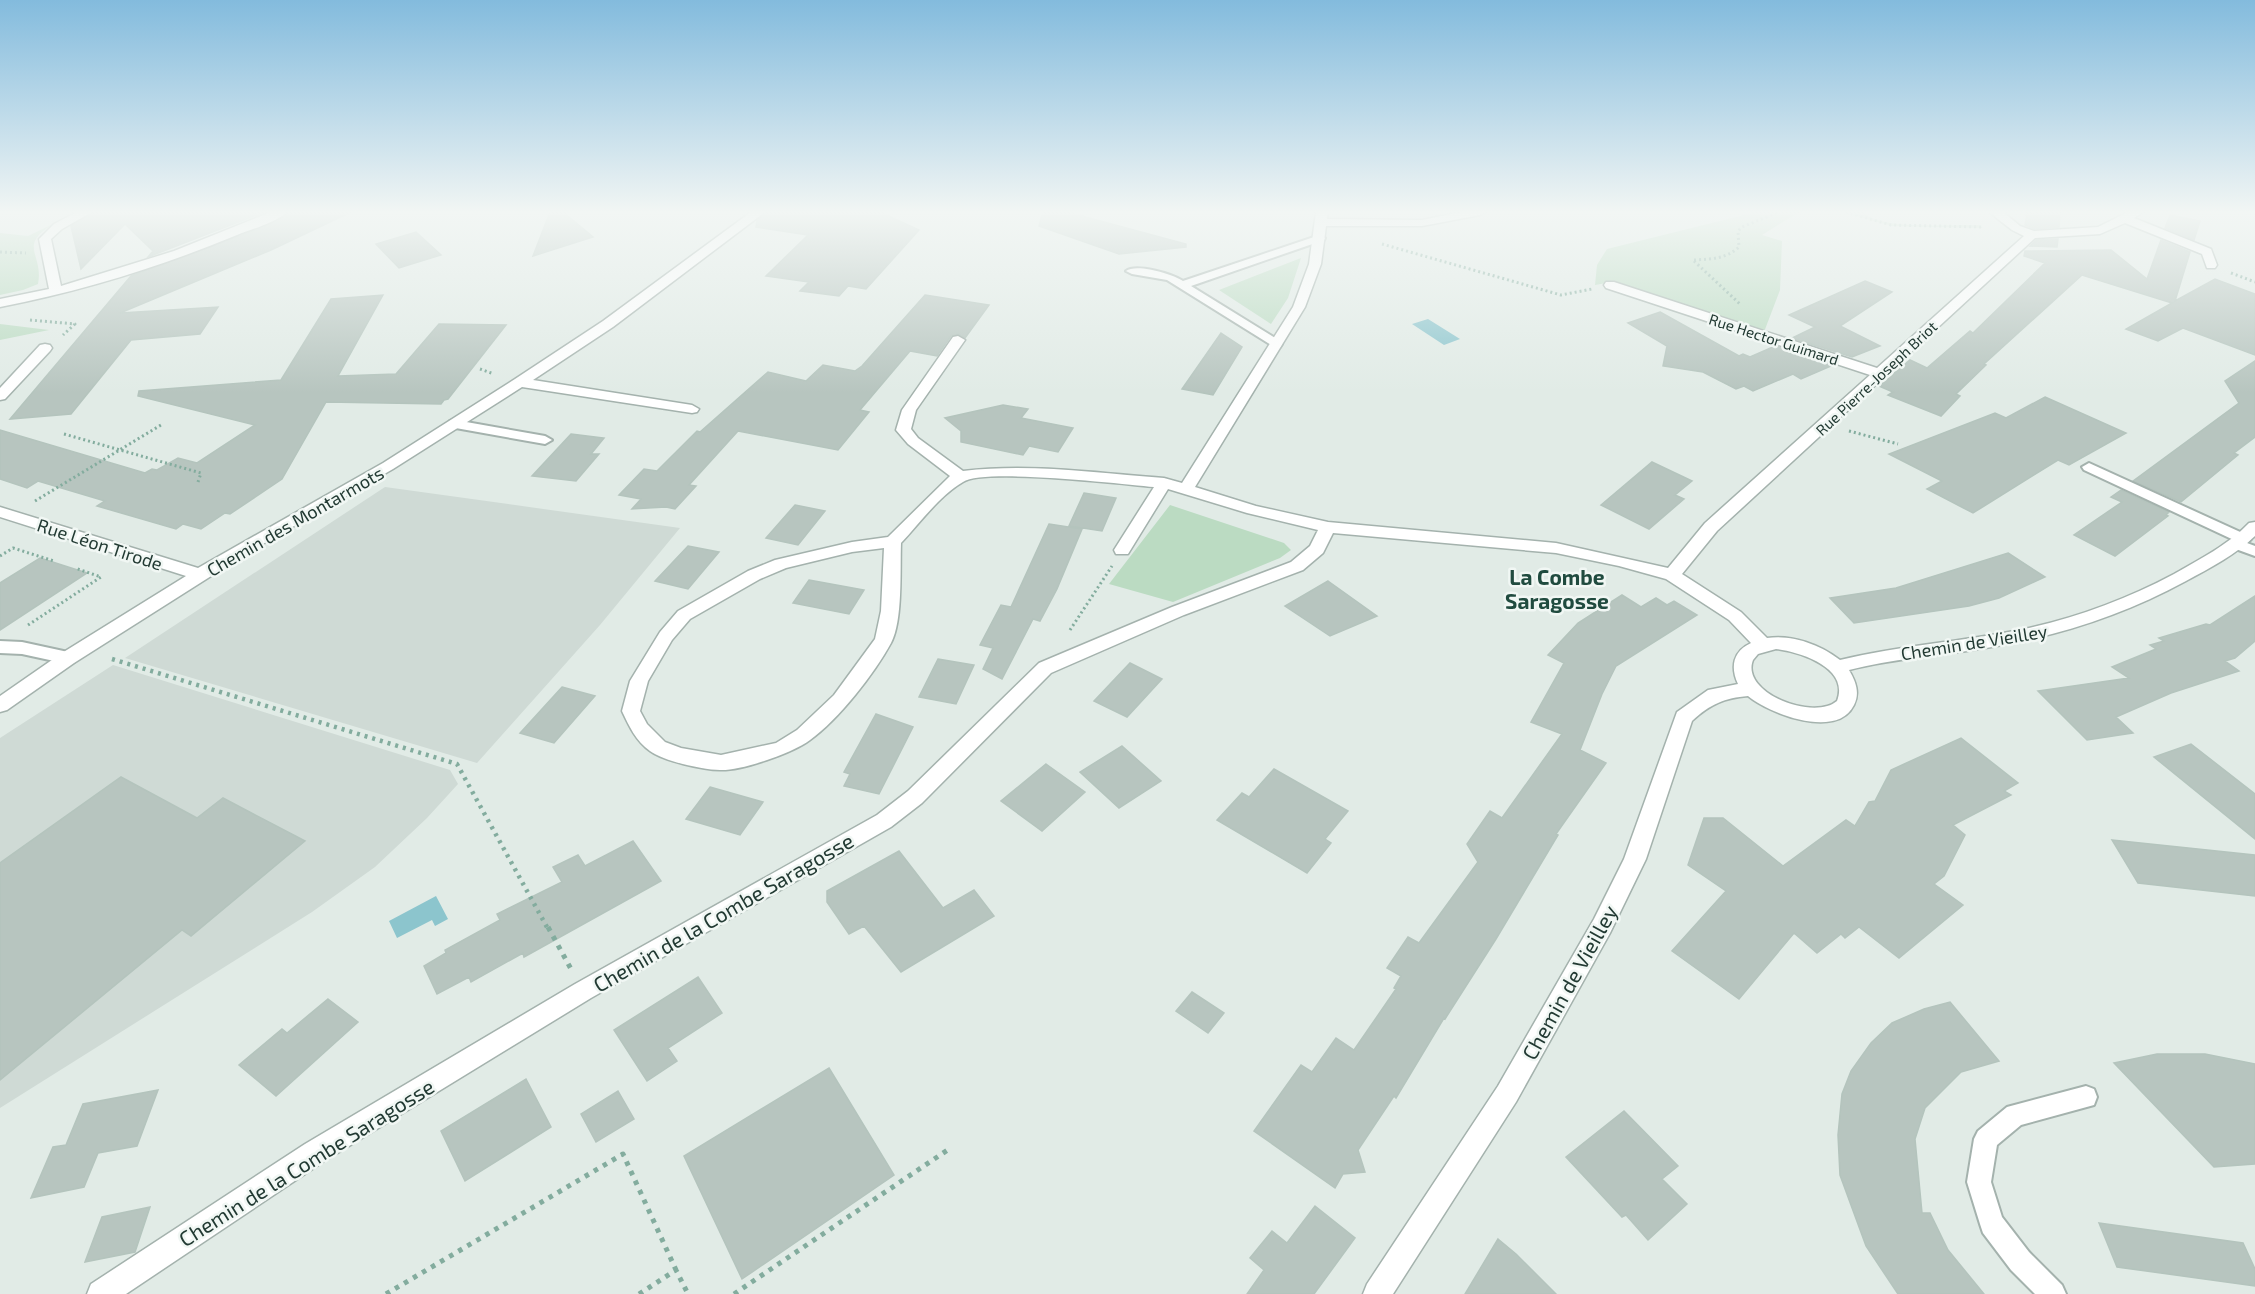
<svg xmlns="http://www.w3.org/2000/svg" width="2255" height="1294" viewBox="0 0 2255 1294" font-family="'Exo 2',sans-serif">
  <style>
    .built { fill: #cfdad5 }
    .green { fill: #bbdbc2 }
    .water { fill: #8cc5cd }
    .building { fill: #b7c5bf; stroke: #b4c4bd; stroke-width: 1.5 }
    .lines { fill: none; stroke-linecap: round; stroke-linejoin: round }
    .lane-casing { stroke: #a4b2ad; stroke-width: 4 }
    .street-casing { stroke: #a4b2ad; stroke-width: 3 }
    .path-far2 { stroke: #83ac9e; stroke-width: 3; stroke-dasharray: 2 3; stroke-linecap: butt }
    .path-far1 { stroke: #83ac9e; stroke-width: 4.5; stroke-dasharray: 3 5; stroke-linecap: butt }
    .path { stroke: #83ac9e; stroke-width: 5; stroke-dasharray: 4.5 6; stroke-linecap: butt }
    .lane { fill: #fff; fill-rule: evenodd }
    .street { fill: #fff; fill-rule: evenodd }
    .labels { text-anchor: middle; dominant-baseline: central; stroke-width: 5; stroke-linejoin: round; paint-order: stroke }
    .far-street-label { font-size: 15px; fill: #223a33; stroke: #f1f7f4 }
    .street-label { font-size: 18px; fill: #223a33; stroke: #f1f7f4 }
    .quarter-label { font-size: 21px; font-weight: bold; fill: #204b3f; stroke: #f1f7f4 }
    .near-street-label { font-size: 21px; fill: #223a33; stroke: #f1f7f4 }
  </style>
  <rect width="100%" height="100%" fill="#e1ebe6"/>
  <path class="built" d="M 385,487 L 680,528 L 600,625 L 477,763 L 125,658 Z
    M 113,665 L 450,770 L 458,784 L 427,818 L 375,867 L 312,912 L 0,1108 L 0,738 Z"/>
  <path class="green" d="M 1756,212 L 1799,212 L 1762,235 L 1782,241 L 1780,290 L 1764,332 L 1612,282 L 1595,285 L 1597,265 L 1607,249 Z
    M 1842,212 L 1863,212 C 1880,231 1952,224 1978,225 L 1983,228 L 1892,226 Z
    M 55,223 C 16,246 44,253 38,284 L 23,290 L 0,295 L 0,233 L 28,236 Z
    M 1301,258 L 1288,298 L 1271,324 L 1219,290 Z
    M 0,324 L 49,330 L 0,340 Z
    M 1170,505 L 1284,543 L 1291,550 L 1280,558 L 1173,602 L 1109,584 Z"/>
  <path class="water" d="M 1428,319 L 1460,339 L 1444,345 L 1412,324 Z
    M 436,896 L 448,919 L 435,926 L 432,920 L 397,938 L 389,921 Z"/>
  <path class="building" d="M 94,212 L 264,212 L 148,257 L 153,251 L 125,224 L 81,269 L 71,226 Z
    M 289,212 L 351,212 L 271,250 L 120,313 L 218,307 L 200,334 L 131,340 L 71,414 L 10,419 L 131,276 L 264,227 Z
    M 550,212 L 563,212 L 593,237 L 533,256 Z
    M 767,212 L 880,212 L 919,230 L 866,289 L 848,286 L 839,296 L 800,291 L 809,282 L 766,276 L 808,235 L 756,227 L 757,221 Z
    M 1043,212 L 1067,212 L 1186,244 L 1186,247 L 1119,254 L 1039,226 Z
    M 2027,212 L 2060,212 L 2059,227 L 2034,229 L 2025,225 Z
    M 2170,215 L 2200,221 L 2194,240 L 2165,228 Z
    M 416,232 L 441,255 L 399,268 L 376,244 Z
    M 2058,239 L 2057,247 L 2030,246 L 2036,240 Z
    M 2161,240 L 2190,252 L 2175,301 L 2215,279 L 2255,294 L 2255,355 L 2183,328 L 2158,341 L 2126,329 L 2172,303 L 2082,275 L 1984,364 L 1986,365 L 1956,394 L 1960,396 L 1941,416 L 1888,395 L 1893,392 L 1879,386 L 1910,360 L 1927,368 L 1970,331 L 1973,333 L 2045,263 L 2024,256 L 2025,251 L 2111,250 L 2147,279 Z
    M 1865,281 L 1892,292 L 1840,326 L 1880,346 L 1852,357 L 1792,338 L 1815,327 L 1789,315 Z
    M 383,295 L 338,376 L 396,374 L 439,324 L 506,325 L 448,399 L 444,400 L 441,404 L 326,402 L 282,479 L 230,514 L 225,513 L 201,529 L 183,524 L 176,529 L 97,506 L 105,501 L 38,481 L 27,488 L 0,479 L 0,430 L 145,473 L 152,469 L 157,470 L 178,458 L 197,463 L 255,425 L 138,396 L 139,391 L 281,380 L 331,299 Z
    M 925,295 L 989,305 L 965,338 L 958,334 L 951,336 L 937,356 L 910,351 L 860,410 L 869,412 L 838,450 L 738,431 L 689,485 L 696,486 L 675,509 L 666,507 L 632,509 L 641,499 L 619,495 L 644,469 L 657,471 L 697,431 L 700,432 L 768,372 L 806,381 L 823,365 L 855,371 L 862,366 Z
    M 1660,312 L 1739,356 L 1743,354 L 1750,357 L 1775,346 L 1833,365 L 1801,379 L 1793,374 L 1753,391 L 1744,386 L 1736,389 L 1703,372 L 1663,366 L 1667,346 L 1628,323 Z
    M 1221,333 L 1242,347 L 1213,395 L 1182,389 Z
    M 2255,361 L 2255,437 L 2234,453 L 2238,455 L 2181,502 L 2133,481 L 2239,403 L 2225,381 Z
    M 2045,397 L 2126,433 L 2069,465 L 2058,460 L 1973,513 L 1927,489 L 1942,481 L 1889,454 L 1995,413 L 2006,418 Z
    M 1003,405 L 1028,409 L 1021,418 L 1073,428 L 1058,452 L 1029,446 L 1023,455 L 961,442 L 961,431 L 945,418 Z
    M 571,434 L 604,438 L 591,454 L 599,454 L 576,481 L 532,476 Z
    M 1652,462 L 1692,481 L 1675,495 L 1684,499 L 1649,529 L 1601,505 Z
    M 2121,490 L 2169,512 L 2166,515 L 2168,516 L 2115,556 L 2074,535 L 2122,502 L 2111,497 Z
    M 1084,493 L 1116,498 L 1102,531 L 1069,526 Z
    M 795,505 L 825,511 L 798,545 L 766,538 Z
    M 1049,524 L 1082,529 L 1057,589 L 1040,621 L 1033,619 L 1002,679 L 983,669 L 993,648 L 980,645 L 1001,605 L 1011,607 Z
    M 688,546 L 719,552 L 688,589 L 655,581 Z
    M 2008,553 L 2045,577 L 1999,598 L 1969,606 L 1854,623 L 1830,598 L 1896,588 Z
    M 40,558 L 87,573 L 0,630 L 0,583 Z
    M 809,580 L 864,590 L 849,614 L 793,603 Z
    M 1328,581 L 1377,616 L 1330,636 L 1285,606 Z
    M 1622,595 L 1641,607 L 1656,598 L 1667,605 L 1674,601 L 1697,615 L 1616,666 L 1602,694 L 1580,750 L 1606,763 L 1556,834 L 1558,835 L 1496,939 L 1445,1019 L 1444,1018 L 1396,1098 L 1394,1096 L 1358,1150 L 1365,1172 L 1343,1174 L 1335,1188 L 1254,1131 L 1301,1065 L 1312,1072 L 1336,1038 L 1354,1050 L 1396,989 L 1394,988 L 1401,976 L 1387,968 L 1408,937 L 1419,943 L 1478,862 L 1467,844 L 1490,811 L 1502,818 L 1562,734 L 1531,722 L 1564,663 L 1548,655 L 1578,623 Z
    M 2255,596 L 2255,641 L 2235,658 L 2225,661 L 2239,671 L 2171,693 L 2116,717 L 2133,733 L 2087,740 L 2038,691 L 2129,678 L 2112,667 L 2156,649 L 2150,645 L 2164,641 L 2159,638 L 2206,624 L 2210,625 Z
    M 938,659 L 974,665 L 956,704 L 919,697 Z
    M 1130,663 L 1162,679 L 1127,717 L 1094,701 Z
    M 562,687 L 595,696 L 554,743 L 520,733 Z
    M 876,714 L 913,727 L 879,794 L 844,786 L 850,774 L 844,772 Z
    M 1961,738 L 2018,783 L 2004,791 L 2011,795 L 1953,825 L 1965,835 L 1944,876 L 1934,884 L 1963,905 L 1899,958 L 1859,927 L 1845,938 L 1841,934 L 1817,953 L 1794,933 L 1739,999 L 1672,951 L 1726,891 L 1688,865 L 1704,818 L 1723,818 L 1783,866 L 1846,820 L 1855,826 L 1869,802 L 1875,801 L 1891,770 Z
    M 2191,744 L 2255,794 L 2255,839 L 2154,757 Z
    M 1122,746 L 1161,781 L 1119,808 L 1080,772 Z
    M 1046,764 L 1085,792 L 1042,831 L 1001,801 Z
    M 1274,769 L 1348,811 L 1325,839 L 1331,843 L 1307,873 L 1217,820 L 1242,793 L 1249,797 Z
    M 121,777 L 197,818 L 223,798 L 305,841 L 191,936 L 182,930 L 0,1080 L 0,863 Z
    M 710,787 L 763,802 L 740,835 L 686,819 Z
    M 2112,840 L 2255,855 L 2255,896 L 2138,883 Z
    M 633,841 L 661,881 L 524,957 L 523,953 L 471,982 L 469,977 L 437,994 L 424,966 L 446,953 L 445,950 L 500,920 L 497,914 L 562,882 L 553,867 L 578,855 L 585,866 Z
    M 899,851 L 943,908 L 974,890 L 994,916 L 901,972 L 864,926 L 849,934 L 827,902 L 827,891 Z
    M 698,977 L 722,1013 L 668,1048 L 677,1061 L 647,1081 L 614,1030 Z
    M 1192,992 L 1224,1013 L 1208,1033 L 1176,1011 Z
    M 328,999 L 358,1022 L 276,1096 L 239,1065 L 282,1029 L 287,1033 Z
    M 1950,1002 L 1999,1061 L 1961,1072 L 1925,1108 L 1915,1139 L 1922,1213 L 1930,1213 L 1948,1250 L 1984,1294 L 1898,1294 L 1866,1246 L 1840,1175 L 1838,1135 L 1842,1094 L 1851,1071 L 1871,1043 L 1892,1023 L 1924,1009 Z
    M 2157,1054 L 2205,1054 L 2255,1064 L 2255,1164 L 2214,1167 L 2114,1063 Z
    M 829,1068 L 894,1175 L 742,1279 L 684,1156 Z
    M 526,1079 L 551,1127 L 465,1181 L 441,1131 Z
    M 158,1090 L 137,1146 L 98,1153 L 84,1187 L 31,1198 L 53,1147 L 66,1145 L 83,1104 Z
    M 618,1091 L 634,1119 L 596,1142 L 581,1114 Z
    M 1624,1111 L 1678,1166 L 1662,1179 L 1687,1204 L 1648,1240 L 1626,1215 L 1622,1217 L 1566,1157 Z
    M 1315,1206 L 1355,1238 L 1314,1294 L 1247,1294 L 1264,1270 L 1250,1258 L 1272,1231 L 1287,1243 Z
    M 150,1207 L 135,1252 L 85,1262 L 102,1217 Z
    M 2099,1223 L 2243,1243 L 2255,1269 L 2255,1286 L 2117,1267 Z
    M 1498,1239 L 1516,1254 L 1556,1294 L 1465,1294 Z"/>
  <g class="lines">
    <g class="lane-casing">
      <path id="lane" d="M 1320,235 L 1325,238 L 1324,240 L 1191,286 L 1280,341 L 1282,344 L 1280,347 L 1276,348 L 1167,280 L 1132,274 L 1126,271 C 1136,263 1173,274 1183,281 Z
        M 455,420 L 545,436 L 552,440 L 545,444 L 450,427 L 448,424 L 450,421 Z
        M 2089,463 L 2249,536 L 2251,539 L 2247,543 L 2255,546 L 2255,556 L 2233,548 L 2230,545 L 2236,541 L 2084,470 L 2082,467 Z
        M 0,641 L 22,642 L 68,652 L 74,654 L 76,658 L 74,662 L 68,664 L 22,654 L 0,653 Z
        M 2086,1086 L 2094,1089 L 2097,1097 L 2094,1105 L 2021,1125 L 1997,1145 L 1991,1182 L 2002,1217 L 2029,1252 L 2062,1285 L 2066,1294 L 2035,1294 L 2011,1270 L 1983,1233 L 1980,1224 L 1967,1182 L 1974,1139 L 1978,1131 L 2007,1107 Z"/>
    </g>
    <g class="street-casing">
      <path id="street" d="M 77,212 L 92,212 L 62,229 L 51,239 L 61,286 L 174,251 L 271,212 L 287,212 C 275,223 252,229 237,235 C 160,267 82,291 0,307 L 0,299 L 49,289 L 39,239 L 54,224 Z
        M 751,212 L 765,212 L 613,327 L 533,380 L 692,405 L 699,409 L 697,412 L 692,413 L 522,387 L 393,469 L 249,552 L 74,663 L 7,710 L 0,712 L 0,696 L 62,653 L 186,576 L 0,517 L 0,507 L 198,568 L 383,463 L 515,379 L 603,321 Z
        M 1316,212 L 1328,212 L 1327,219 L 1422,220 L 1461,212 L 1486,212 L 1480,215 L 1422,226 L 1326,226 L 1321,264 L 1305,307 L 1195,487 L 1256,506 L 1328,522 L 1556,543 L 1668,568 L 1705,523 L 1870,375 L 1606,288 L 1604,285 L 1606,282 L 1614,282 L 1877,368 L 2024,236 L 2012,230 L 1989,212 L 2003,212 L 2020,226 L 2034,231 L 2098,227 L 2128,212 L 2143,212 L 2134,218 L 2211,249 L 2217,265 L 2215,268 L 2207,268 L 2202,254 L 2125,223 L 2100,234 L 2035,238 L 1717,531 L 1682,574 L 1741,612 L 1767,638 C 1792,634 1821,645 1840,660 C 1900,645 1963,642 2024,629 C 2076,618 2127,599 2174,574 C 2200,559 2228,545 2249,523 L 2255,522 L 2255,536 C 2235,555 2210,568 2186,581 C 2122,616 2052,638 1980,649 C 1936,656 1892,659 1849,670 C 1856,682 1860,693 1854,705 C 1837,740 1770,714 1748,696 C 1725,698 1710,704 1692,721 L 1646,859 L 1610,933 L 1516,1102 L 1393,1294 L 1363,1294 L 1367,1284 L 1498,1086 L 1594,919 L 1624,859 L 1677,712 L 1708,690 L 1738,684 C 1730,667 1733,651 1751,643 L 1729,620 L 1666,579 L 1619,566 L 1556,553 L 1333,533 L 1323,553 L 1303,570 L 1184,615 L 1051,673 L 922,803 L 891,827 L 591,998 L 323,1162 L 126,1294 L 87,1294 L 91,1284 L 305,1144 L 575,984 L 877,815 L 908,791 L 1039,663 L 1172,607 L 1291,562 L 1310,546 L 1318,530 L 1247,513 L 1168,489 L 1128,554 L 1116,554 L 1114,550 L 1154,487 C 1121,484 984,468 963,482 C 939,496 920,523 901,543 C 900,569 903,621 891,643 C 874,674 839,719 810,740 C 793,753 741,771 720,770 C 704,770 663,761 650,751 C 636,741 629,726 622,711 L 630,681 L 660,632 L 678,611 L 748,571 L 775,560 L 852,542 L 888,537 L 950,476 L 908,444 L 896,430 L 902,410 L 953,337 L 958,336 L 965,340 L 916,410 L 911,429 L 918,438 L 963,471 C 1030,463 1097,473 1164,478 L 1182,483 L 1293,307 L 1309,264 ZM 884,548 L 881,611 L 875,639 L 834,695 L 797,730 L 776,743 L 721,755 L 681,748 L 665,742 L 647,724 L 640,711 L 648,681 L 672,640 L 690,619 L 760,579 L 786,568 L 852,552 ZM 1776,649 C 1799,652 1850,667 1837,701 C 1814,721 1740,693 1753,660 L 1758,654 Z
        M 45,344 L 50,345 L 52,348 L 50,351 L 5,399 L 0,400 L 0,388 L 40,345 Z"/>
    </g>
    <path class="path-far2" d="M 1846,212 L 1891,225 L 1982,227
      M 1382,244 L 1561,295 L 1592,289
      M 0,252 L 26,253
      M 1694,260 C 1711,259 1726,259 1739,247 L 1738,231 L 1742,227 L 1779,212
      M 1694,261 L 1741,305
      M 2231,273 L 2255,282
      M 30,320 L 75,324 L 63,335
      M 480,369 L 494,374
      M 1849,431 L 1898,444
      M 64,434 L 201,473 L 197,485
      M 35,501 L 161,425
      M 0,556 L 13,548 L 54,561
      M 28,625 L 101,577 L 75,568
      M 1070,630 L 1112,566"/>
    <path class="path-far1" d="M 112,659 L 457,764 L 548,929"/>
    <path class="path" d="M 548,927 L 571,969
      M 386,1294 L 623,1154 L 676,1270
      M 639,1294 L 676,1270 L 688,1294
      M 734,1294 L 949,1149"/>
    <use href="#lane" class="lane"/>
    <use href="#street" class="street"/>
  </g>
  <linearGradient id="sky" x2="0" y2="1"><stop stop-color="#83bbdd"/><stop offset="0.54" stop-color="#f2f6f4"/><stop offset="1" stop-color="#f2f6f4" stop-opacity="0"/></linearGradient>
  <rect width="2255" height="393" fill="url(#sky)"/>
  <g class="labels">
    <g class="far-street-label">
      <text transform="translate(1774 339) rotate(18)">Rue Hector Guimard</text>
      <text transform="translate(1876 378) rotate(-43)">Rue Pierre-Joseph Briot</text>
    </g>
    <g class="street-label">
      <text transform="translate(295 521) rotate(-30)">Chemin des Montarmots</text>
      <text transform="translate(100 544) rotate(18)">Rue Léon Tirode</text>
      <text transform="translate(1974 642) rotate(-9)">Chemin de Vieilley</text>
    </g>
    <g class="quarter-label">
      <text x="1557" y="576">La Combe<tspan x="1557" dy="24">Saragosse</tspan></text>
    </g>
    <g class="near-street-label">
      <text transform="translate(723 912) rotate(-30)">Chemin de la Combe Saragosse</text>
      <text transform="translate(1569 982) rotate(-61)">Chemin de Vieilley</text>
      <text transform="translate(306 1162) rotate(-32)">Chemin de la Combe Saragosse</text>
    </g>
  </g>
</svg>
